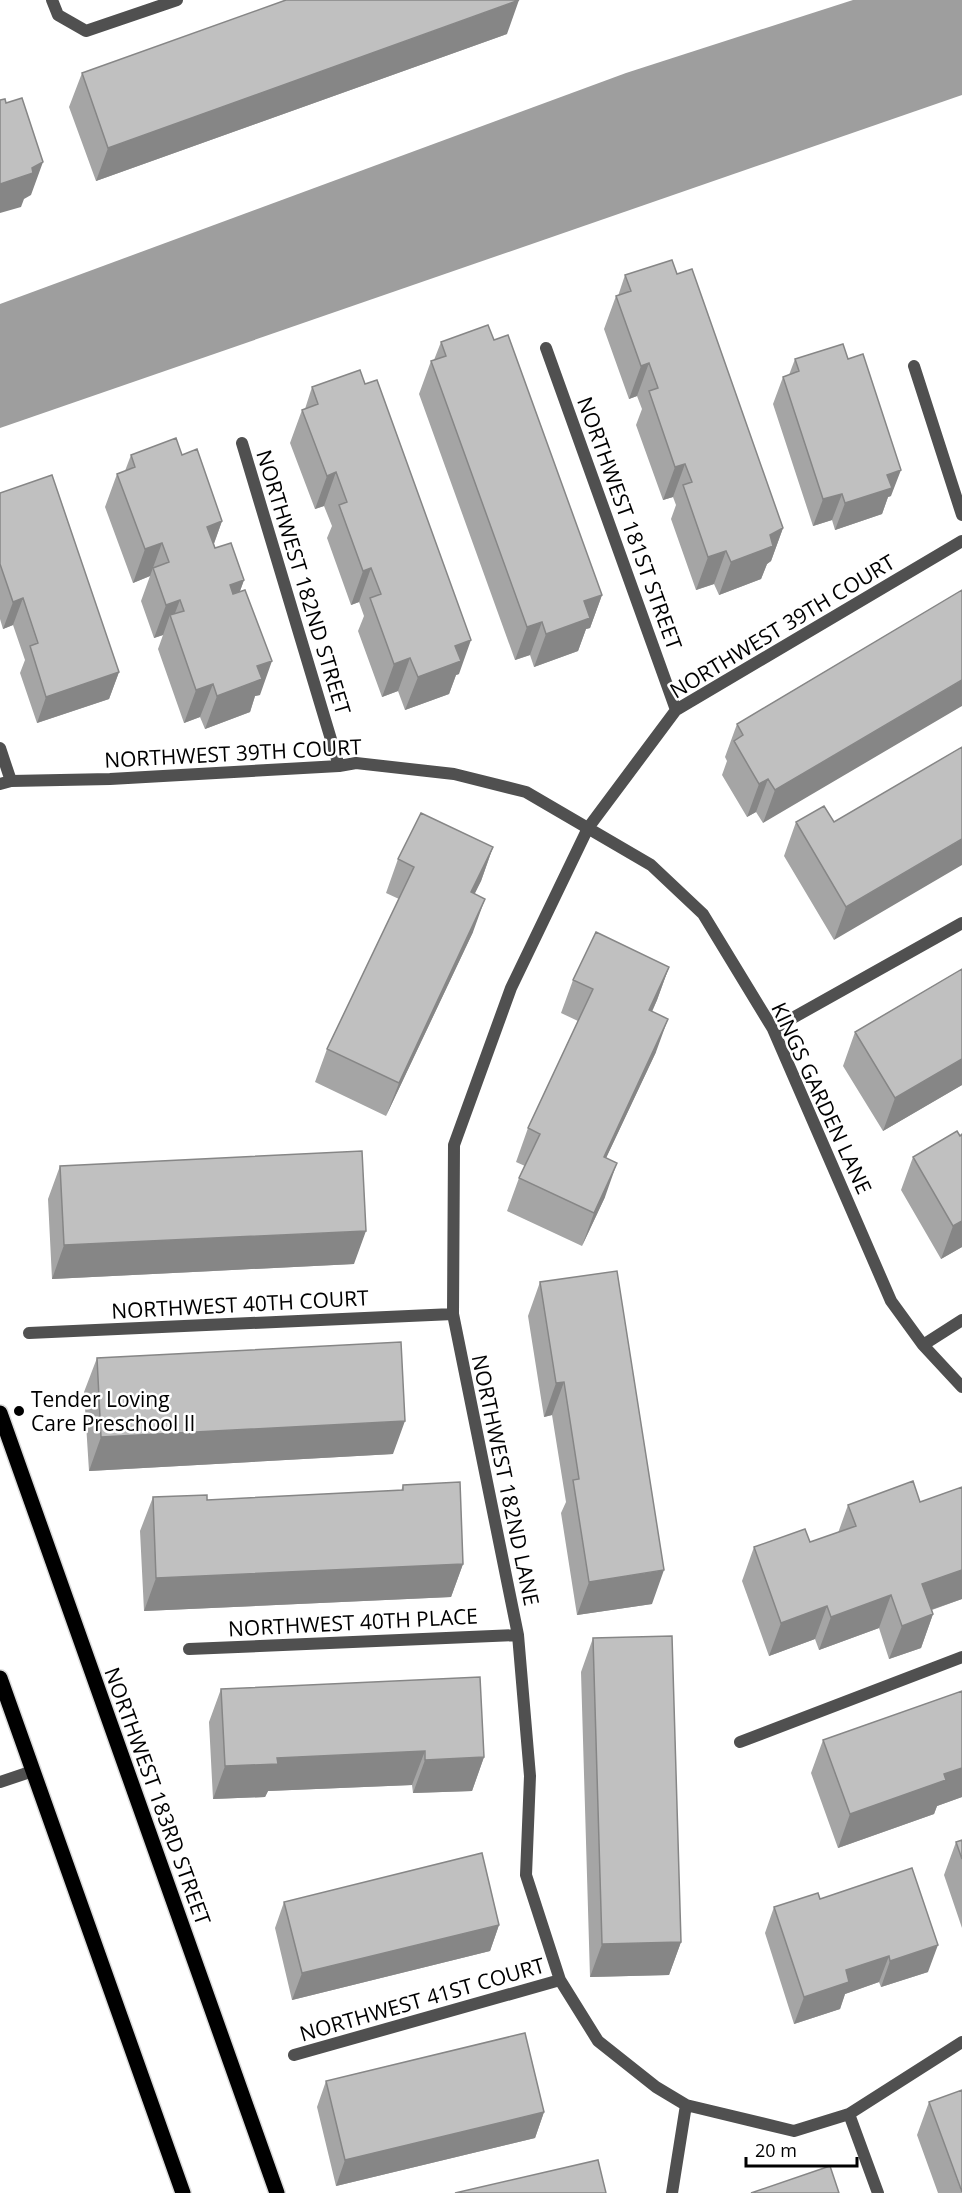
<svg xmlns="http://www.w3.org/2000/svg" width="962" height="2193" viewBox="0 0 962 2193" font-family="'Open Sans',sans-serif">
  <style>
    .water { fill: #9e9e9e }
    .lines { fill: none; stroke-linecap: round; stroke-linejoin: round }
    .primary-casing { stroke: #dbdbdb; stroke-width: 18 }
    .service { stroke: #505050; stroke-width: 12 }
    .minor { stroke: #505050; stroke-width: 12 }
    .primary { stroke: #000; stroke-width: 15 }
    .wall { fill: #a5a5a5 }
    .shaded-wall { fill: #868686 }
    .building { fill: #c0c0c0; stroke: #868686; stroke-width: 1.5 }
    .poi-dot { fill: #000; stroke: #fff; stroke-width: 2 }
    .labels { text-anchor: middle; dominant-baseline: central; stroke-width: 5; stroke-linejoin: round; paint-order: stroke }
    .street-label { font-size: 21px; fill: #000; stroke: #fff }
    .poi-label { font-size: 21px; fill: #000; stroke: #fff; text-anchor: start }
  </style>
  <rect width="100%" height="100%" fill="#fff"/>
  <path class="water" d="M 853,0 L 962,0 L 962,95 L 0,428 L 0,304 L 626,73 Z"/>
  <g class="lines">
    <g class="primary-casing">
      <path id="primary" d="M 0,1413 L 277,2193
        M 0,1678 L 183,2193"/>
    </g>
    <path class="service" d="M 52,0 L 58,15 L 86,31 L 177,0
      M 0,1782 L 33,1771"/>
    <path class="minor" d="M 546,348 L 676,710
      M 914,366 L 962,515
      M 242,443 L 339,766
      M 962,541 L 676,710 L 588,828 L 511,988 L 454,1145 L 453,1314 L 518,1635 L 530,1776 L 526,1875 L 560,1980 L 598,2041 L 656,2087 L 686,2105 L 794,2131 L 849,2114 L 962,2042
      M 0,748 L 11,781
      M 0,784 L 11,781 L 110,779 L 339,766 L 356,763 L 454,774 L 526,792 L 651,865 L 703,914 L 773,1029 L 891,1301 L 923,1345 L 962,1387
      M 773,1029 L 962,923
      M 29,1333 L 453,1314
      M 923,1345 L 962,1320
      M 189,1649 L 518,1635
      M 740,1742 L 962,1657
      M 294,2055 L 560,1980
      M 849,2114 L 878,2193
      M 672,2193 L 686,2105"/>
    <use href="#primary" class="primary"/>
  </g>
  <path class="wall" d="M 507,34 L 96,181 L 69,107 L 82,73 Z
    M 677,274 L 783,528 L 771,561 L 767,564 L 761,579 L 719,595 L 714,584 L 696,590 L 671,519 L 676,505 L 673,497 L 663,500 L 636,425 L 642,409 L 637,396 L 629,399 L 604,329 L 616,296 L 618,296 L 625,275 Z
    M 494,340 L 602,595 L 590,628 L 586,629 L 578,651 L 534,667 L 530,655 L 515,660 L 419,394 L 431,361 L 434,360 L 441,342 Z
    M 795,359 L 891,496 L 888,497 L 882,514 L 835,530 L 832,520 L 813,526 L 773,404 L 783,377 L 789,375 Z
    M 312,387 L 459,674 L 456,675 L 449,694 L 405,710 L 398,691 L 382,697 L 358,631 L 364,616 L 359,602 L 351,605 L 327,538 L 332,526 L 324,506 L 315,509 L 290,443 L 302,410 L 305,409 Z
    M 131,455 L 182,455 L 222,521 L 214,544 L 215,548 L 244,580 L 240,591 L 260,695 L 255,696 L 250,712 L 205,729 L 200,717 L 184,723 L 158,649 L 163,635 L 154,638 L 141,601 L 150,576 L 133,583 L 105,507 L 117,474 L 125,471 Z
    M 0,493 L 119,672 L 109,699 L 37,723 L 20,673 L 25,660 L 13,625 L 3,629 L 0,619 Z
    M 962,590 L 763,823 L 756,812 L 747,817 L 722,775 L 727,761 L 725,757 L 737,724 Z
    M 962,747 L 834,940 L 784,856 L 796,822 L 834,822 Z
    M 493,847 L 481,881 L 474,894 L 473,932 L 386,1116 L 315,1082 L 327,1049 L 399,899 L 386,893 L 398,859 Z
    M 669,967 L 657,1000 L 652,1012 L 656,1052 L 606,1158 L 605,1197 L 582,1246 L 507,1211 L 519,1178 L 525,1166 L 516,1162 L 528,1128 L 578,1021 L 561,1013 L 573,980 Z
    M 962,969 L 962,1085 L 883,1131 L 843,1066 L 855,1032 Z
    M 957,1131 L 962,1247 L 941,1259 L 901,1190 L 913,1157 Z
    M 60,1166 L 354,1264 L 52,1279 L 48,1199 Z
    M 540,1282 L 652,1604 L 577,1615 L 561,1513 L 566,1502 L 552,1415 L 544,1417 L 528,1316 Z
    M 97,1358 L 393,1454 L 89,1471 L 84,1392 Z
    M 403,1485 L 463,1564 L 451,1597 L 144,1611 L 140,1531 L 153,1497 L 207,1500 L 401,1491 Z
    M 962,1487 L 962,1599 L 932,1610 L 933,1614 L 921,1648 L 889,1659 L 879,1628 L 819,1650 L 815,1639 L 769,1656 L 742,1581 L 754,1547 L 810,1542 L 838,1533 L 848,1505 L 920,1502 Z
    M 593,1638 L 681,1942 L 669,1975 L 590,1977 L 581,1672 Z
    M 221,1689 L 484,1757 L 472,1791 L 413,1793 L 412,1785 L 268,1791 L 265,1797 L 213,1799 L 209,1722 Z
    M 962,1691 L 962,1797 L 937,1806 L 934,1814 L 838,1848 L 811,1773 L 823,1740 Z
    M 962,1840 L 962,1928 L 944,1875 L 956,1842 Z
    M 820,1899 L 928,1972 L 881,1987 L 879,1982 L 845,1994 L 840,2009 L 794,2024 L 765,1933 L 774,1907 Z
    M 284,1902 L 499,1925 L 490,1951 L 292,2000 L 275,1928 Z
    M 326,2081 L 544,2112 L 535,2138 L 336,2186 L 317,2107 Z
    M 929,2102 L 962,2193 L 938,2193 L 917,2135 Z"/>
  <path class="shaded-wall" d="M 519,0 L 507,34 L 96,181 L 108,148 Z
    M 43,162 L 31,195 L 24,199 L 21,207 L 0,213 L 0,184 Z
    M 649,363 L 637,396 L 629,399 L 641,366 Z
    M 685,464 L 673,497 L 663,500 L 675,467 Z
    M 901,470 L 891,496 L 888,497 L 882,514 L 835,530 L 845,503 L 887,475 Z
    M 336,472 L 324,506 L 315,509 L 327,476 Z
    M 842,494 L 832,520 L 813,526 L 823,499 Z
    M 222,521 L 210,554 L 207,527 Z
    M 783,528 L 771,561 L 767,564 L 761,579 L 719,595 L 731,562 L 770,535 Z
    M 162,543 L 150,576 L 133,583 L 145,549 Z
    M 726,551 L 714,584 L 696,590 L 708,557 Z
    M 371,568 L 359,602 L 351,605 L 363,571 Z
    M 244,580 L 232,613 L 230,585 Z
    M 602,595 L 590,628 L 586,629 L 578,651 L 534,667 L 546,634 L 584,601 Z
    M 23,598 L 13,625 L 3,629 L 13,602 Z
    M 180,600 L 172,621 L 170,615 L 163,635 L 154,638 L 166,605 Z
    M 542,622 L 530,655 L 515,660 L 527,627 Z
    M 471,640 L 459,674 L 456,675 L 449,694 L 405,710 L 418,677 L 455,646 Z
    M 410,658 L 398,691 L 382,697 L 394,664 Z
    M 272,661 L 260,695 L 255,696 L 250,712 L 205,729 L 217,696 L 257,666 Z
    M 119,672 L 109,699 L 37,723 L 46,697 Z
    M 962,680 L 962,706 L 763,823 L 775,790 Z
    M 213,684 L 200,717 L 184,723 L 196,690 Z
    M 768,779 L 756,812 L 747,817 L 759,784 Z
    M 962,839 L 962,865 L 834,940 L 846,907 Z
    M 493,847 L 481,881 L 459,926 L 471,892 Z
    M 485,899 L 473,932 L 386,1116 L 399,1083 Z
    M 669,967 L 657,1000 L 637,1044 L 649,1010 Z
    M 668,1019 L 656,1052 L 591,1190 L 604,1157 Z
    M 962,1059 L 962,1085 L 883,1131 L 895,1098 Z
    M 617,1163 L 605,1197 L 582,1246 L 594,1213 Z
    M 962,1221 L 962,1247 L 941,1259 L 953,1226 Z
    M 366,1231 L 354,1264 L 52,1279 L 64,1245 Z
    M 564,1382 L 552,1415 L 544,1417 L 556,1383 Z
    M 405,1421 L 393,1454 L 89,1471 L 101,1437 Z
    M 463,1564 L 451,1597 L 144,1611 L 156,1578 Z
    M 664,1570 L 652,1604 L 577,1615 L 589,1582 Z
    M 962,1570 L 962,1599 L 910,1617 L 922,1584 Z
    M 891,1595 L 879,1628 L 819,1650 L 831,1617 Z
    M 827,1606 L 815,1639 L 769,1656 L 781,1623 Z
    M 933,1614 L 921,1648 L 889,1659 L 902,1626 Z
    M 425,1751 L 412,1785 L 268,1791 L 265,1797 L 213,1799 L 225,1766 L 277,1758 Z
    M 484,1757 L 472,1791 L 413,1793 L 425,1760 Z
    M 962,1768 L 962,1797 L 937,1806 L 934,1814 L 838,1848 L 850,1814 L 944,1774 Z
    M 499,1925 L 490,1951 L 292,2000 L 302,1973 Z
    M 681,1942 L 669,1975 L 590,1977 L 602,1944 Z
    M 938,1945 L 928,1972 L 881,1987 L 890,1961 Z
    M 889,1956 L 879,1982 L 845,1994 L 840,2009 L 794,2024 L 804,1997 L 846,1970 Z
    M 544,2112 L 535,2138 L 336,2186 L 345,2160 Z"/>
  <path class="building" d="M 286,0 L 519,0 L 108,148 L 82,73 Z
    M 22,98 L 43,162 L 32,168 L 33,173 L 0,184 L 0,100 L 5,99 L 6,103 Z
    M 672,260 L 677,274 L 692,269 L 783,528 L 770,535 L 773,546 L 731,562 L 726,551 L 708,557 L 683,485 L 692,482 L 685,464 L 675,467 L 649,391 L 658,388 L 649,363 L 641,366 L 616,296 L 631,291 L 625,275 Z
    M 488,325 L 494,340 L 508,335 L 602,595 L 584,601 L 590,618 L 546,634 L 542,622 L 527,627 L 431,361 L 446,356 L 441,342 Z
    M 843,344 L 848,359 L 863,354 L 901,470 L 887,475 L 892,488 L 845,503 L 842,494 L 823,499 L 783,377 L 799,371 L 795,359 Z
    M 360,370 L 365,384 L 377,380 L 471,640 L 455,646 L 461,661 L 418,677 L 410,658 L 394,664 L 370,598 L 381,594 L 371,568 L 363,571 L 339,505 L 347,502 L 336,472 L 327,476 L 302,410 L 318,404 L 312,387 Z
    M 176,438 L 182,455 L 197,449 L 222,521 L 207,527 L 215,548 L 231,543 L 244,580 L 230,585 L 233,594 L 245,590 L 272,661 L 257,666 L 262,679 L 217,696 L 213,684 L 196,690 L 170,615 L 184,611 L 180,600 L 166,605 L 153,568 L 169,562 L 162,543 L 145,549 L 117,474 L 135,467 L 131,455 Z
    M 52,475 L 119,672 L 46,697 L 30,646 L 38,643 L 23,598 L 13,602 L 0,564 L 0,493 Z
    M 962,590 L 962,680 L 775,790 L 768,779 L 759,784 L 734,741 L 743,735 L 737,724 Z
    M 962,747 L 962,839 L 846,907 L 796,822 L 824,806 L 834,822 Z
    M 421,813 L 493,847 L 471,892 L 485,899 L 399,1083 L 327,1049 L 414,867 L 398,859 Z
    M 596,932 L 669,967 L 649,1010 L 668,1019 L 604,1157 L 617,1163 L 594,1213 L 519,1178 L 540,1134 L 528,1128 L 593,989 L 573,980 Z
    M 962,969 L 962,1059 L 895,1098 L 855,1032 Z
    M 957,1131 L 960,1136 L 962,1134 L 962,1221 L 953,1226 L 913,1157 Z
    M 362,1151 L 366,1231 L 64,1245 L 60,1166 Z
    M 617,1271 L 664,1570 L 589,1582 L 573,1480 L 579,1479 L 564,1382 L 556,1383 L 540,1282 Z
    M 401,1342 L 405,1421 L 101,1437 L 97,1358 Z
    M 913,1481 L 920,1502 L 962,1487 L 962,1570 L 922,1584 L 933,1614 L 902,1626 L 891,1595 L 831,1617 L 827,1606 L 781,1623 L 754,1547 L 805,1529 L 810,1542 L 856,1526 L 848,1505 Z
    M 460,1482 L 463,1564 L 156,1578 L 153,1497 L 207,1495 L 207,1500 L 403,1490 L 403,1485 Z
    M 672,1636 L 681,1942 L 602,1944 L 593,1638 Z
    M 480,1677 L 484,1757 L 425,1760 L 425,1751 L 277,1758 L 278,1764 L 225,1766 L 221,1689 Z
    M 962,1691 L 962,1768 L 944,1774 L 946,1780 L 850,1814 L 823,1740 Z
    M 962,1840 L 962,1859 L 956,1842 Z
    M 482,1853 L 499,1925 L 302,1973 L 284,1902 Z
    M 912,1868 L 938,1945 L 890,1961 L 889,1956 L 846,1970 L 849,1982 L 804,1997 L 774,1907 L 818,1893 L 820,1899 Z
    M 525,2033 L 544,2112 L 345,2160 L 326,2081 Z
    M 962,2090 L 962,2192 L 929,2102 Z
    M 598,2160 L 606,2193 L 455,2193 Z
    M 830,2166 L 839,2193 L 751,2193 Z"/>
  <circle class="poi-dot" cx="19" cy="1411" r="6"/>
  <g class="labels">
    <g class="street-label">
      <text transform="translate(630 523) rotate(70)">NORTHWEST 181ST STREET</text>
      <text transform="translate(304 582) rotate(73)">NORTHWEST 182ND STREET</text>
      <text transform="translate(782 626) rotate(-31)">NORTHWEST 39TH COURT</text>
      <text transform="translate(233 753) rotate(-3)">NORTHWEST 39TH COURT</text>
      <text transform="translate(822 1098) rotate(65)">KINGS GARDEN LANE</text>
      <text transform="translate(240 1304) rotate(-3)">NORTHWEST 40TH COURT</text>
      <text transform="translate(506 1480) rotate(78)">NORTHWEST 182ND LANE</text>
      <text transform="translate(353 1622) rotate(-3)">NORTHWEST 40TH PLACE</text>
      <text transform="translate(158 1796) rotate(70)">NORTHWEST 183RD STREET</text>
      <text transform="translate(422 1999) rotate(-16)">NORTHWEST 41ST COURT</text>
    </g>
    <g class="poi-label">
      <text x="31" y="1399">Tender Loving<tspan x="31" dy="24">Care Preschool II</tspan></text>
    </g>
  </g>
  <path d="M746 2157v9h111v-9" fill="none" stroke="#000000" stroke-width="3"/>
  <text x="755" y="2157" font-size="18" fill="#000000" stroke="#ffffff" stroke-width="4.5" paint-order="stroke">20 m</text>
</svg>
